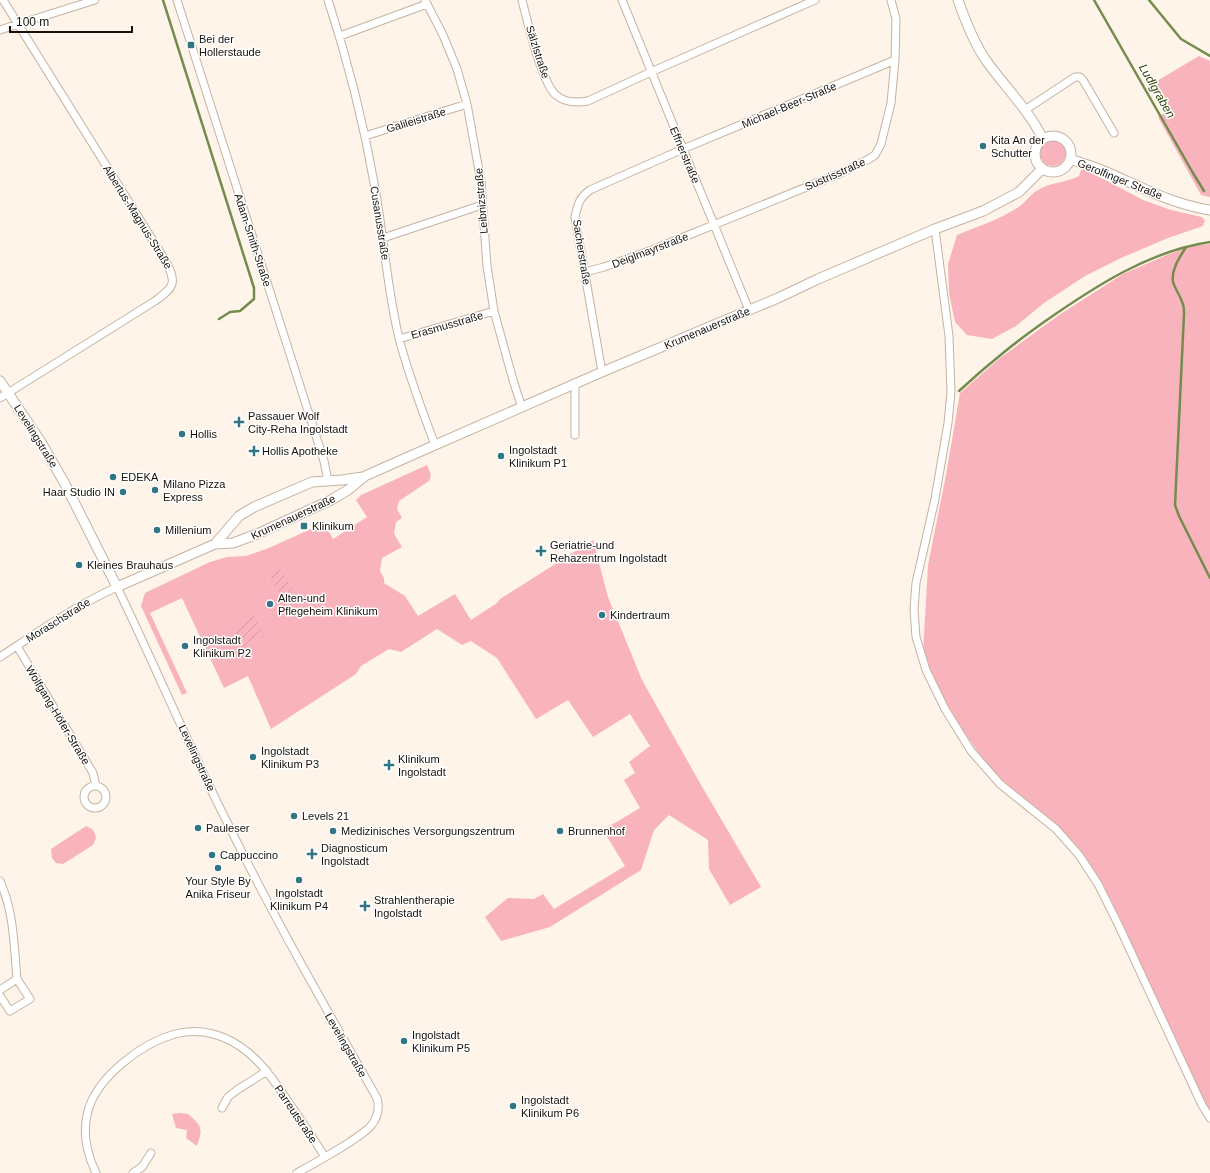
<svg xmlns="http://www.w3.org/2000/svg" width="1210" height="1173" viewBox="0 0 1210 1173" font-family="Helvetica,sans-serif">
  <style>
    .green { fill: #f8b3bc }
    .garden { fill: url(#garden-furrows) }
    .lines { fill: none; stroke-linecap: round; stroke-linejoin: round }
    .stream { stroke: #748c4d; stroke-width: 2.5 }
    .minor-casing { stroke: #c4b3a2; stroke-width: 9 }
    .tertiary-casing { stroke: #c4b3a2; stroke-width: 11 }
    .minor { stroke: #fff; stroke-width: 7 }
    .tertiary { stroke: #fff; stroke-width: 9 }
    .poi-dot { fill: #327686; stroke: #fff; stroke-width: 1.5 }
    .labels { text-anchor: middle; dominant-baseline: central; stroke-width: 3; stroke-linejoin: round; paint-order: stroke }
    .poi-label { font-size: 11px; fill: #17120b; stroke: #fff; text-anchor: start }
    .street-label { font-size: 11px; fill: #17120b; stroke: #fff }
    .water-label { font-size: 12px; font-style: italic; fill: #314705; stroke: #fff }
  </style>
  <defs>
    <pattern id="garden-furrows" width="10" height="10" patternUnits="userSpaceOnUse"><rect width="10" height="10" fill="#f8b3bc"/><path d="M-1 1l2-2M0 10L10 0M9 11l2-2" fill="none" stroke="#d499a0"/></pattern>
  </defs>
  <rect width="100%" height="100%" fill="#fff4e9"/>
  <path class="green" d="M 1199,56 L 1210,61 L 1210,197 L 1201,195 L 1158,117 L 1166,112 L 1152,84 Z
    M1040 153a13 13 0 1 1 26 0a13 13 0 1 1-26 0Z
    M 1083,169 L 1109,182 L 1143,200 L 1171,210 L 1202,217 L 1205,221 L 1203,226 L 1168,238 L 1121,258 L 1085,276 L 1044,303 L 1016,326 L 992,339 L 967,335 L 955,322 L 949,293 L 948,264 L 957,235 C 977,227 998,220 1017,208 C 1025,204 1030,194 1038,190 C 1050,182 1066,183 1079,176 L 1081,170 Z
    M 1210,244 L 1210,1111 L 1191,1079 L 1100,880 L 1079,849 L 1057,825 L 1012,791 L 987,765 L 962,729 L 938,688 L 923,652 L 928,565 L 946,475 L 960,393 L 1000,358 L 1059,315 L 1123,274 L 1169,254 L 1192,246 Z
    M 427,465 L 431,475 L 429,481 L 399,501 L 397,509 L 402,518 L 396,522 L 394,534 L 402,547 L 382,558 L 380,571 L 384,578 L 384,583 L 405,596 L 418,616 L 455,594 L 471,620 L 497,603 L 500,599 L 593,540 L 608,597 L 642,680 L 701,785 L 761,887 L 730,905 L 709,869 L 708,840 L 669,815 L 654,830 L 641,870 L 550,927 L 501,941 L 485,917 L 508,898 L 534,899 L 543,894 L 554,909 L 625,866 L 603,830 L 640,808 L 624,780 L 635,773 L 629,762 L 650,746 L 630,714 L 593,737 L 568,700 L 536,719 L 497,658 L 471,641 L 462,645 L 437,629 L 401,652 L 389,649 L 361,666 L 356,674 L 271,729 L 248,676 L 224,688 L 182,598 L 150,613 L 187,693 L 182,695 L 141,606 L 145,593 L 210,562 L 227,557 L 246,556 L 269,548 L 324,523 L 333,539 L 367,517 L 356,500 L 361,495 Z
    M 86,826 L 92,829 L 95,834 L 96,838 L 93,845 L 63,864 L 56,863 L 52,858 L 51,849 Z
    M 180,1113 L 188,1114 C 202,1126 203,1128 197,1146 L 186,1138 L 187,1130 L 176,1128 L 172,1114 Z"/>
  <path class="garden" d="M 281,569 L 293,589 L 281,596 L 269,576 Z
    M 253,615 L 265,636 L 244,648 L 232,628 Z"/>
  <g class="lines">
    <path class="stream" d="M 163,0 L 254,288 L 254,299 L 240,311 L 230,312 L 219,319
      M 1094,0 L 1193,173 L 1204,191
      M 1149,0 L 1181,39 L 1210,56
      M 1186,247 C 1180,257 1171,269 1173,282 C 1175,289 1180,295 1182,302 C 1184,305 1184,310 1184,314 L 1175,505 L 1179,516 L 1210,578
      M 959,391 C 973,378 988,365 1003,353 C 1016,342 1030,332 1044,322 C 1094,287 1149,251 1210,242"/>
    <g class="minor-casing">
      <path id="minor" d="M 177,0 L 324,461 L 328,481
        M 328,0 C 348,61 364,125 375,188 C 384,238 387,289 399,338 C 408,374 422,410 435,445
        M 425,0 L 443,35 L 457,69 L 467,104 L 481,182 L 487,266 L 494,311 L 513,380 L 522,408
        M 522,0 C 527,20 542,84 556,95 C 565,103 577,103 588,101 L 651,72 L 815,0
        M 622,0 L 749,310
        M 0,30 L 95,0
        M 340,36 L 427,4
        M 1025,110 L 1075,77 L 1080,77 L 1083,80 L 1114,133
        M 365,136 L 467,104
        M 935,229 L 949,336 L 951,392 L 948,423 L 935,499 L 916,583 L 914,609 L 916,637 L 926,670 L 945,709 L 971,751 L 1000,784 L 1056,829 L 1079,855 L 1098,884 L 1118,924 L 1202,1105 L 1210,1118
        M 383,238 L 482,205
        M 585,272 L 604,267 L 652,250 L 841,173 L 869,159 L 875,155 L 881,144 L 891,103 L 895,60 L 896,19 L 891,0
        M 399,339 L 494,311
        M 602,372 L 575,217 C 578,204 579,198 590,190 L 683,149 L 895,60
        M 0,398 L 155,301 C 175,287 177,282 165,260 L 3,0
        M 575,435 L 575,383
        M 17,646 L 93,773 L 96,786
        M 0,657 C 38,632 75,606 117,587 C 155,665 188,745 227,822 C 273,916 325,1007 377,1098 C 380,1109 377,1119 370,1127 C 364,1133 357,1137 350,1142 C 333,1153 315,1163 297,1173
        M84 797a11 11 0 1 1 22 0a11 11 0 1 1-22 0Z
        M 0,881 C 14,912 14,946 17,979
        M 0,990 L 17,979 L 30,999 L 10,1011 L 0,996
        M 222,1108 L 228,1097 L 237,1090 L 267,1071
        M 96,1173 C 87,1154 82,1132 88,1111 C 97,1077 142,1043 175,1034 C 194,1029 214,1032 231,1041 C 254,1053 269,1073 283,1094 C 298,1115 312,1136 325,1157
        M 133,1173 L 142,1167 L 151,1153"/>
    </g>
    <g class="tertiary-casing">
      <path id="tertiary" d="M 958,0 C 965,20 973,41 985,59 C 1004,86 1028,109 1043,139
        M1035 154a18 18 0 1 1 36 0a18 18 0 1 1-36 0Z
        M 1070,159 C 1084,164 1098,168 1111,174 C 1143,188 1175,205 1210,210
        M 0,381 L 41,442 L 65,484 L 117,587 L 215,544 L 233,543 L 257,534 L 331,500 L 348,490 L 365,476 L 435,445 L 602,372 L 778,298 L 818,279 L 935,229 L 983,211 L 1019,192 L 1042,169
        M 215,544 L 239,516 L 254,507 L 312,482 L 342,480 L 363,477"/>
    </g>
    <use href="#minor" class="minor"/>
    <use href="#tertiary" class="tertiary"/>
  </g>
  <g class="poi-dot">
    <rect x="187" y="41" width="8" height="8" rx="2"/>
    <circle cx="983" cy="146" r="4"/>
    <path d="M237 416h4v4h4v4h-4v4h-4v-4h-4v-4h4z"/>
    <circle cx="182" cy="434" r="4"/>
    <path d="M252 445h4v4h4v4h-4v4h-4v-4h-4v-4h4z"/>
    <circle cx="501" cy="456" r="4"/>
    <circle cx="113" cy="477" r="4"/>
    <circle cx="155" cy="490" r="4"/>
    <circle cx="123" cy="492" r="4"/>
    <rect x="300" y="522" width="8" height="8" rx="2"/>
    <circle cx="157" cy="530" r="4"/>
    <path d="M539 545h4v4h4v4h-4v4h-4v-4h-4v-4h4z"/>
    <circle cx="79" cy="565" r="4"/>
    <circle cx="270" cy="604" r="4"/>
    <circle cx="602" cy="615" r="4"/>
    <circle cx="185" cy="646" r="4"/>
    <circle cx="253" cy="757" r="4"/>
    <path d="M387 759h4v4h4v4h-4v4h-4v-4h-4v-4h4z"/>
    <circle cx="294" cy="816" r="4"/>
    <circle cx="198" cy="828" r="4"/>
    <circle cx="333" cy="831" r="4"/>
    <circle cx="560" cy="831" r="4"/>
    <path d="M310 848h4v4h4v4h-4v4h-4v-4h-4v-4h4z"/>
    <circle cx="212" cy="855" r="4"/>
    <circle cx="218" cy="868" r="4"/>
    <circle cx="299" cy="880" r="4"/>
    <path d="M363 900h4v4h4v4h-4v4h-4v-4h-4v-4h4z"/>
    <circle cx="404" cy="1041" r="4"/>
    <circle cx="513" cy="1106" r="4"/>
  </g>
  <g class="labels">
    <g class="poi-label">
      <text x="199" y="39">Bei der<tspan x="199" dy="13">Hollerstaude</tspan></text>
      <text x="991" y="140">Kita An der<tspan x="991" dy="13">Schutter</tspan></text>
      <text x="248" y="416">Passauer Wolf<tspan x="248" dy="13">City-Reha Ingolstadt</tspan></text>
      <text x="190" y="434">Hollis</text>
      <text x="509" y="450">Ingolstadt<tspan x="509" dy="13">Klinikum P1</tspan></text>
      <text x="262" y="451">Hollis Apotheke</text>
      <text x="121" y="477">EDEKA</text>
      <text x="163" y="484">Milano Pizza<tspan x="163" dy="13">Express</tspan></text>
      <text x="115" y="492" text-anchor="end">Haar Studio IN</text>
      <text x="312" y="526">Klinikum</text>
      <text x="165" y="530">Millenium</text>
      <text x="550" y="545">Geriatrie-und<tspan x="550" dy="13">Rehazentrum Ingolstadt</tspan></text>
      <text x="87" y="565">Kleines Brauhaus</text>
      <text x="278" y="598">Alten-und<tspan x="278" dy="13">Pflegeheim Klinikum</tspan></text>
      <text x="610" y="615">Kindertraum</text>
      <text x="193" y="640">Ingolstadt<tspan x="193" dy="13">Klinikum P2</tspan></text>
      <text x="261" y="751">Ingolstadt<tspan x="261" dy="13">Klinikum P3</tspan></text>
      <text x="398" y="759">Klinikum<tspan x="398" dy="13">Ingolstadt</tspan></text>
      <text x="302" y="816">Levels 21</text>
      <text x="206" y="828">Pauleser</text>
      <text x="341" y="831">Medizinisches Versorgungszentrum</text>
      <text x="568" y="831">Brunnenhof</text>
      <text x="321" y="848">Diagnosticum<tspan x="321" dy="13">Ingolstadt</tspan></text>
      <text x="220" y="855">Cappuccino</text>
      <text x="218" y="881" text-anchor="middle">Your Style By<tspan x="218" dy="13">Anika Friseur</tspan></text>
      <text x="299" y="893" text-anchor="middle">Ingolstadt<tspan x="299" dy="13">Klinikum P4</tspan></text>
      <text x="374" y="900">Strahlentherapie<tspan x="374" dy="13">Ingolstadt</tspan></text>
      <text x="412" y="1035">Ingolstadt<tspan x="412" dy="13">Klinikum P5</tspan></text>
      <text x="521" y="1100">Ingolstadt<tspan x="521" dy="13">Klinikum P6</tspan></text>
    </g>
    <g class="street-label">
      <text transform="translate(538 52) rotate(72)">Sälzlstraße</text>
      <text transform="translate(789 105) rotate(-23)">Michael-Beer-Straße</text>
      <text transform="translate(416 120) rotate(-17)">Galileistraße</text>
      <text transform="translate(685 155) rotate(67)">Effnerstraße</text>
      <text transform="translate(835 174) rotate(-24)">Sustrisstraße</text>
      <text transform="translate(1120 179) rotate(22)">Gerolfinger Straße</text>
      <text transform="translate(481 201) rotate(-95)">Leibnizstraße</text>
      <text transform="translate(138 217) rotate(58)">Albertus-Magnus-Straße</text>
      <text transform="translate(380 223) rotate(81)">Cusanusstraße</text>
      <text transform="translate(253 240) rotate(72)">Adam-Smith-Straße</text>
      <text transform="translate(650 250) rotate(-21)">Deiglmayrstraße</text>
      <text transform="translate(582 252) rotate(81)">Sacherstraße</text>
      <text transform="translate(447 325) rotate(-16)">Erasmusstraße</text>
      <text transform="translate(707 328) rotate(-23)">Krumenauerstraße</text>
      <text transform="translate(36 436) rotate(58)">Levelingstraße</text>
      <text transform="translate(293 517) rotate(-25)">Krumenauerstraße</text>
      <text transform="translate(58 620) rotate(-32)">Moraschstraße</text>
      <text transform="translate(58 715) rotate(59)">Wolfgang-Höfer-Straße</text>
      <text transform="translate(197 758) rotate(65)">Levelingstraße</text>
      <text transform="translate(346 1045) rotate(60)">Levelingstraße</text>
      <text transform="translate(296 1114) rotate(56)">Parreutstraße</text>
    </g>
    <g class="water-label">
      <text transform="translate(1157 91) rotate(60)">Ludlgraben</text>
    </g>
  </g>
  <path d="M10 26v6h122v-6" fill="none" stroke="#17120b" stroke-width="2"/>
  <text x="16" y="26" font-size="12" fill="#17120b" stroke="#ffffff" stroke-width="3" paint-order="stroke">100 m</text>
</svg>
